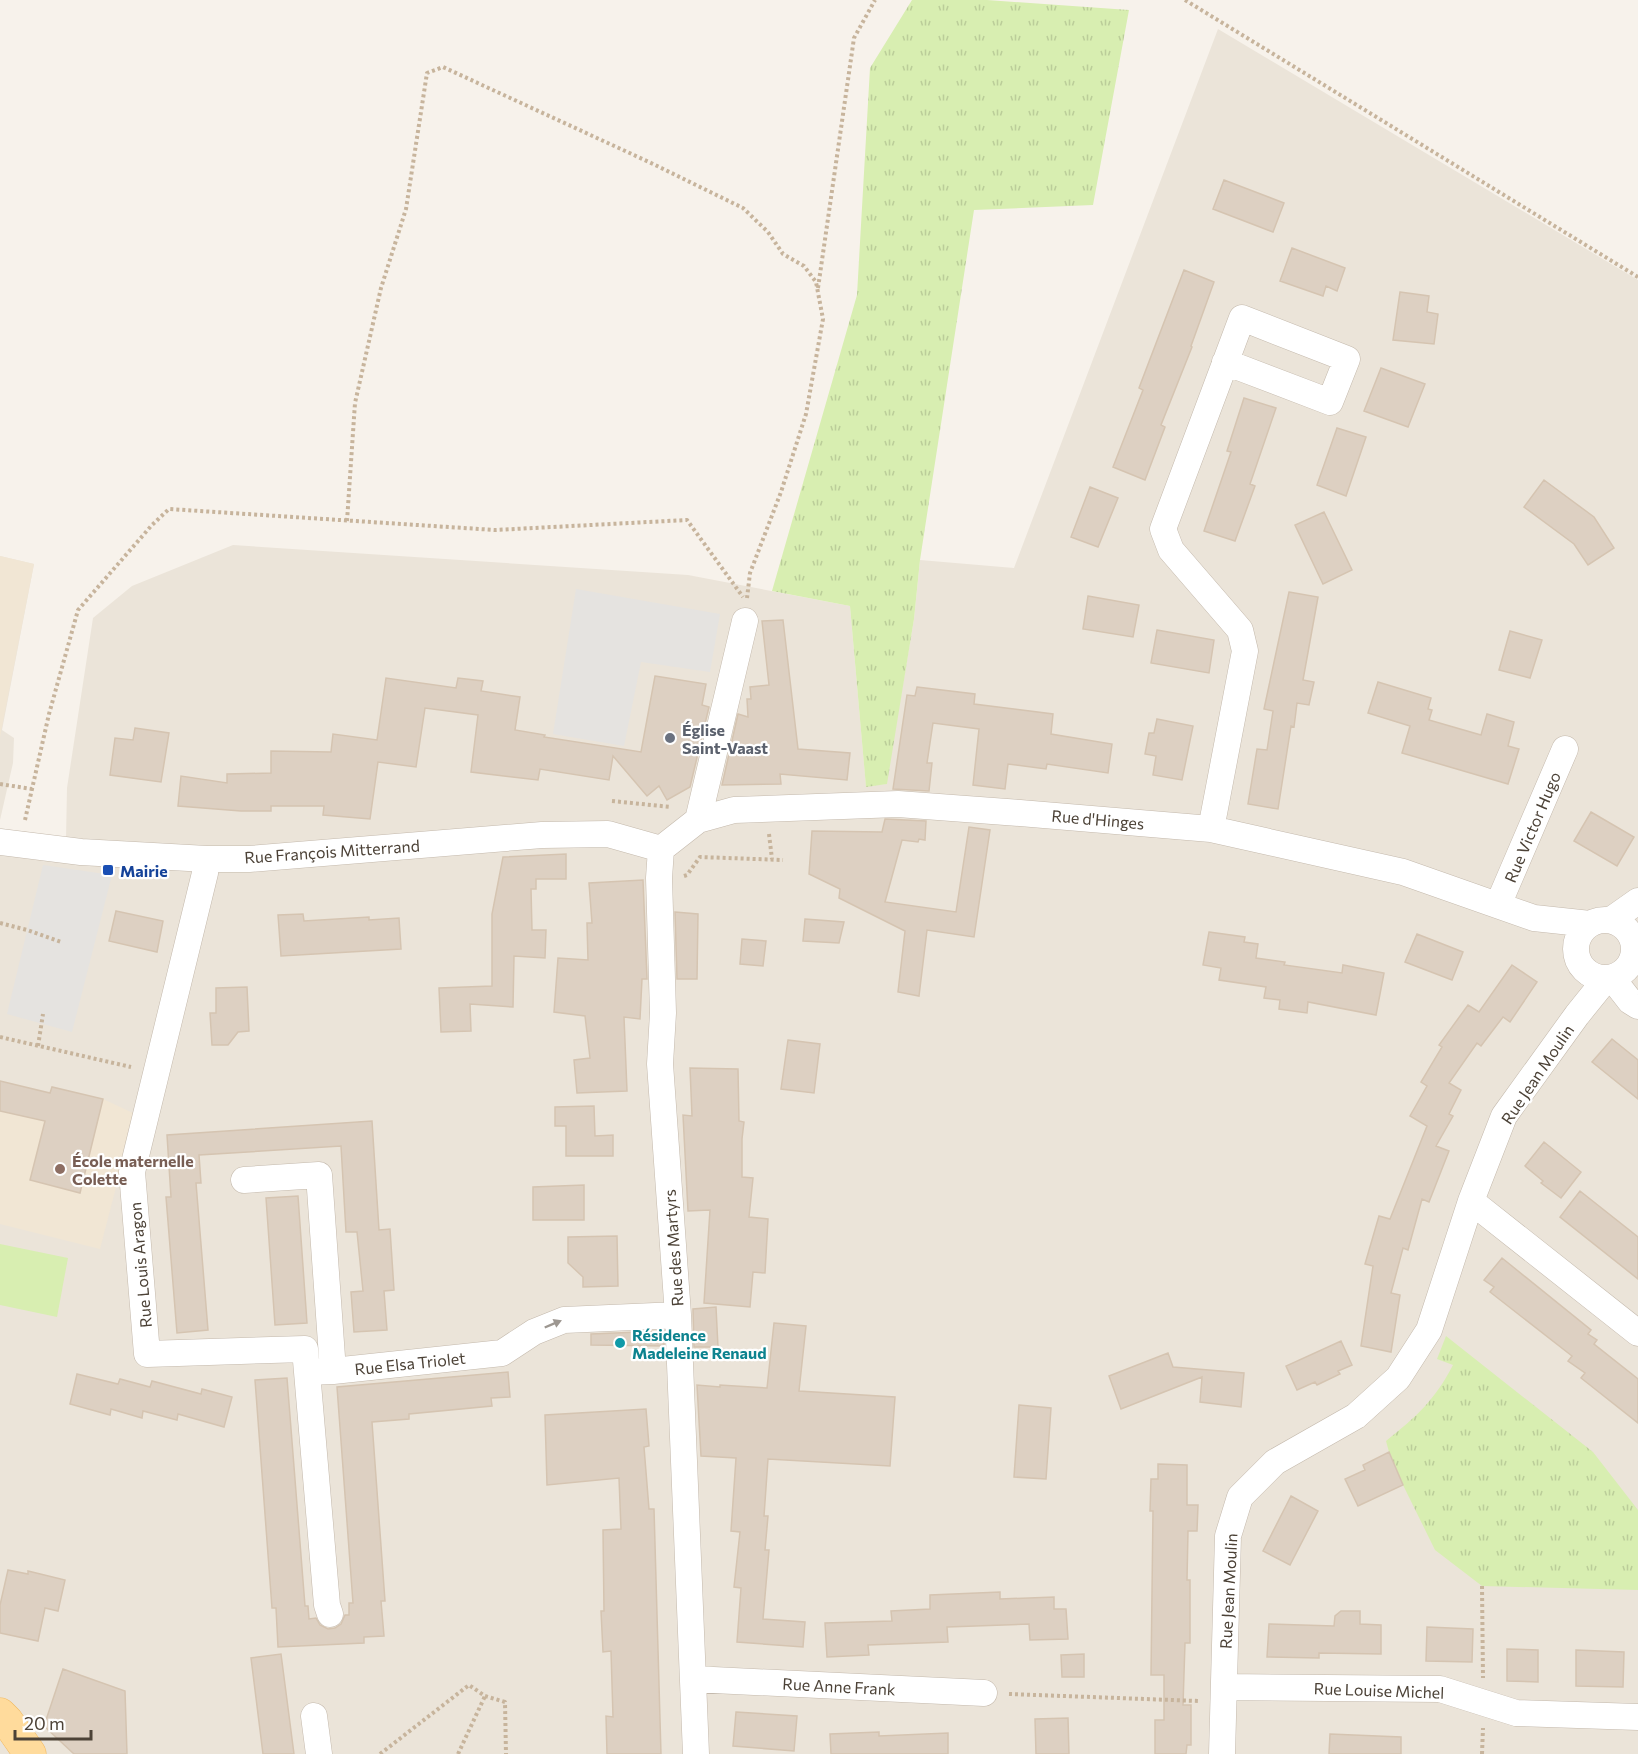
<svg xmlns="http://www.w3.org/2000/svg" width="1638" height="1754" viewBox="0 0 1638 1754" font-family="Commissioner,sans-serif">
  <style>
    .residential { fill: #ebe4d9 }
    .education { fill: #f1e6d4 }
    .grass { fill: url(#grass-tufts) }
    .pitch { fill: #d8eeb1 }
    .parking { fill: #e5e3e0 }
    .building { fill: #ddd0c2; stroke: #d5c4b1; stroke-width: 1.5 }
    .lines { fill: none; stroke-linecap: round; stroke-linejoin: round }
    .minor-casing { stroke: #c4b9ac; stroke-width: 27 }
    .major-casing { stroke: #f0b960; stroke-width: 33 }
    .path { stroke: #c7b49c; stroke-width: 4; stroke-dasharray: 3 3; stroke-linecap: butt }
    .minor { stroke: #fff; stroke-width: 26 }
    .major { stroke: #ffdb9c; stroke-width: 32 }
    .oneway { fill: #9d9791 }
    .worship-dot { fill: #6b7280; stroke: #fff; stroke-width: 2 }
    .transit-dot { fill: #1a4fb4; stroke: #fff; stroke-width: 2 }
    .education-dot { fill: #8d6e63; stroke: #fff; stroke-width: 2 }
    .culture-dot { fill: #0f9aa8; stroke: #fff; stroke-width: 2 }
    .labels { text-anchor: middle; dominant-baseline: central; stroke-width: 4.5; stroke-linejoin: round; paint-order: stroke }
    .worship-label { font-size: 16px; font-weight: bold; fill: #5b616d; stroke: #fff; text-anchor: start }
    .street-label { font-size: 16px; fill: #4c4237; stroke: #fff }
    .transit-label { font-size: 16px; font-weight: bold; fill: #164399; stroke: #fff; text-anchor: start }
    .education-label { font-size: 16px; font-weight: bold; fill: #785e54; stroke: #fff; text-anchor: start }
    .culture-label { font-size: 16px; font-weight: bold; fill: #0d838f; stroke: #fff; text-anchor: start }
  </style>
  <defs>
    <pattern id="grass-tufts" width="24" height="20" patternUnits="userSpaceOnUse" patternTransform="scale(1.5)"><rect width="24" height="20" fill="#d8eeb1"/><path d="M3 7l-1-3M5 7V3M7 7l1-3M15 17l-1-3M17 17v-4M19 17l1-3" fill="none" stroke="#bbcd99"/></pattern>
  </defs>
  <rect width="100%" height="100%" fill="#f7f2eb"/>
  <path class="residential" d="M 1218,29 L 1638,280 L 1638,1754 L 0,1754 L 0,831 L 22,831 L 66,839 L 67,788 L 93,618 L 132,586 L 233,545 L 688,575 L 850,606 L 866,786 L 886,784 L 914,619 L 920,560 L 1014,568 Z
    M 0,556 L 34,564 L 2,730 L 14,738 L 13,763 L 0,820 Z"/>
  <path class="education" d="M 0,556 L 34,564 L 0,737 Z
    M 0,1081 L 50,1093 L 52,1087 L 103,1099 L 135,1114 L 100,1249 L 0,1224 Z"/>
  <path class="grass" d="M 912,0 L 987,0 L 1129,10 L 1093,205 L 974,210 L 920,560 L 914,619 L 887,784 L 866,787 L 850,606 L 772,591 L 857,295 L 870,68 Z
    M 1446,1336 L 1593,1452 L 1638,1510 L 1638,1590 L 1482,1586 L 1435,1550 L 1403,1485 L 1389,1452 L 1386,1441 C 1416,1417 1435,1400 1453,1365 L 1437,1359 Z"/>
  <path class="pitch" d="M 0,1244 L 68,1258 L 57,1317 L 0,1305 Z"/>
  <path class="parking" d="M 576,589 L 720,614 L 710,672 L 641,662 L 624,746 L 553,734 Z
    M 43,865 L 112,875 L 72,1032 L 7,1014 Z"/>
  <path class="building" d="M 1224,180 L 1284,203 L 1273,232 L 1213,209 Z
    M 1292,248 L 1345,268 L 1337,291 L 1326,286 L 1323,296 L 1280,281 Z
    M 1184,270 L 1214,282 L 1191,346 L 1192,347 L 1161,425 L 1165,427 L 1145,480 L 1113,467 L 1143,390 L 1139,388 Z
    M 1400,292 L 1429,296 L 1427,312 L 1438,314 L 1434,344 L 1393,340 Z
    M 1381,368 L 1425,384 L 1408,427 L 1364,411 Z
    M 1244,398 L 1276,408 L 1250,484 L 1255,486 L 1235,541 L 1204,531 L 1231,452 L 1227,451 Z
    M 1337,428 L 1366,437 L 1346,496 L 1317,485 Z
    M 1544,480 L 1594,517 L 1614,548 L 1588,565 L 1574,544 L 1524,507 Z
    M 1090,487 L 1118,498 L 1098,547 L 1071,537 Z
    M 1324,512 L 1352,570 L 1323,584 L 1295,525 Z
    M 1289,592 L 1318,597 L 1303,680 L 1314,682 L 1309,705 L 1297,703 L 1294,727 L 1291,726 L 1278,809 L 1248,804 L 1257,749 L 1267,750 L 1273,711 L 1264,709 Z
    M 1088,596 L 1139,605 L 1133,637 L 1083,629 Z
    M 783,620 L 798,749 L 850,753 L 847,780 L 780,774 L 781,784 L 722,785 L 738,714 L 748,717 L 747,699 L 751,699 L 750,687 L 769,685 L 762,621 Z
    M 1157,630 L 1214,640 L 1209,673 L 1151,663 Z
    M 1510,631 L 1542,640 L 1530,678 L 1499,670 Z
    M 655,676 L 706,684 L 702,705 L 709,707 L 690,787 L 667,800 L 659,786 L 647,796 L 613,756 L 609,780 L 540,769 L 538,780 L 471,772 L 478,715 L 425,708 L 416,767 L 378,762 L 370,819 L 323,815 L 324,806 L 271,806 L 271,811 L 241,811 L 178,806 L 181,776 L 227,783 L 227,774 L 271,773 L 271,751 L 331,752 L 333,734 L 377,740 L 386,678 L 456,688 L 458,678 L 483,681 L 481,691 L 520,697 L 515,730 L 545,735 L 544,737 L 641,752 Z
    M 1378,682 L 1431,698 L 1428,709 L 1432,710 L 1429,720 L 1481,735 L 1487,714 L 1514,722 L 1508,746 L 1519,749 L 1508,784 L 1402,753 L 1410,726 L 1368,713 Z
    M 917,687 L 975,694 L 974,704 L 1053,714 L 1051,734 L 1112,744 L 1108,773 L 1047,764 L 1046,769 L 1008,764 L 1005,789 L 973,785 L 979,729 L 933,723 L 927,763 L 932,763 L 929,791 L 893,789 L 907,695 L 915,696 Z
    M 1157,719 L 1193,726 L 1182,780 L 1153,775 L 1156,756 L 1145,754 L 1149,733 L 1154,733 Z
    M 135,728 L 169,733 L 161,782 L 110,775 L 115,738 L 133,740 Z
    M 1591,812 L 1634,837 L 1617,866 L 1574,841 Z
    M 885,819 L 926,821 L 925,840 L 919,839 L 918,842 L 902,840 L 885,902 L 956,912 L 969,827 L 990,830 L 974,937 L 927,930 L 919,996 L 898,992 L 905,931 L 839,898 L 840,889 L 809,874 L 812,831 L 882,832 Z
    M 566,854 L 566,879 L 536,879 L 536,889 L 531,889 L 532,930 L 546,930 L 545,958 L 514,956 L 513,1007 L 470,1004 L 471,1031 L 441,1032 L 439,988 L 492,986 L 492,914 L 503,857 Z
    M 643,880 L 647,979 L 642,979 L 640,1019 L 624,1017 L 627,1091 L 577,1093 L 574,1060 L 590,1058 L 585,1016 L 554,1012 L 558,958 L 588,960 L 587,923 L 592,923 L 589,883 Z
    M 116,911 L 163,921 L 157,952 L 109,941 Z
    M 675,912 L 698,914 L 697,979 L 677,979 Z
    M 303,914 L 304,921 L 369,917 L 369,920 L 399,918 L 401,949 L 281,956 L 278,915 Z
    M 805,919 L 844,922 L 839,943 L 803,941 Z
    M 1209,932 L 1245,937 L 1244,942 L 1258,944 L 1256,958 L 1285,962 L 1284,965 L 1342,973 L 1343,965 L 1384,973 L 1376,1015 L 1308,1002 L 1307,1013 L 1279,1009 L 1280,1000 L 1264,998 L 1266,987 L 1219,980 L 1221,968 L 1203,965 Z
    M 1417,934 L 1463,952 L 1452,980 L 1405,962 Z
    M 742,939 L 766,941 L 763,966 L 740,964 Z
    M 1512,965 L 1537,982 L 1510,1022 L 1503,1017 L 1481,1046 L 1477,1043 L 1449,1083 L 1461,1090 L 1449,1114 L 1453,1116 L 1436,1146 L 1449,1151 L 1429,1202 L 1422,1199 L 1408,1250 L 1403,1248 L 1391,1293 L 1400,1295 L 1391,1352 L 1361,1346 L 1373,1266 L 1365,1264 L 1379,1216 L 1390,1219 L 1427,1126 L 1410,1116 L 1427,1086 L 1421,1082 L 1442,1047 L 1439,1045 L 1468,1005 L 1479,1012 Z
    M 247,987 L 249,1031 L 238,1032 L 228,1045 L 212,1045 L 210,1013 L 216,1013 L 216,988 Z
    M 1612,1039 L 1638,1060 L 1638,1099 L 1592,1062 Z
    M 788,1040 L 820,1044 L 814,1093 L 781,1089 Z
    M 690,1068 L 738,1069 L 739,1121 L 744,1122 L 742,1139 L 742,1177 L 753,1178 L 749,1217 L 768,1219 L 765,1273 L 753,1272 L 750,1307 L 704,1303 L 710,1210 L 688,1211 L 683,1115 L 692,1116 Z
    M 0,1081 L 50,1093 L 52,1087 L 103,1099 L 80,1193 L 30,1180 L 45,1121 L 0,1111 Z
    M 594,1106 L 595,1136 L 613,1135 L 613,1156 L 566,1156 L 566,1126 L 555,1126 L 555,1107 Z
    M 372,1121 L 379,1230 L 390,1229 L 394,1290 L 384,1291 L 387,1330 L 354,1332 L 351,1292 L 363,1291 L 357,1232 L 346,1232 L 341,1146 L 199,1155 L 201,1183 L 196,1183 L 208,1330 L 177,1333 L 166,1197 L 171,1197 L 167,1135 Z
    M 1544,1142 L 1581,1172 L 1561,1198 L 1541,1183 L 1543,1181 L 1525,1166 Z
    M 584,1185 L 584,1220 L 533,1220 L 533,1187 Z
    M 1580,1191 L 1638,1237 L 1638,1279 L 1560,1217 Z
    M 298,1196 L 307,1323 L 275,1325 L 266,1198 Z
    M 617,1236 L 618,1286 L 583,1287 L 583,1277 L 568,1263 L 568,1237 Z
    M 1502,1258 L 1591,1330 L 1588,1334 L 1597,1340 L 1594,1344 L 1638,1379 L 1638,1423 L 1581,1378 L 1585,1373 L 1568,1361 L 1572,1356 L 1490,1292 L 1494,1287 L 1484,1280 Z
    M 716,1307 L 718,1347 L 694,1347 L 693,1309 Z
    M 774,1323 L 806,1326 L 799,1391 L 895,1397 L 890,1466 L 768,1459 L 764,1516 L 768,1516 L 765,1550 L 769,1550 L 763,1619 L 805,1622 L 803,1647 L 737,1642 L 741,1588 L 734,1587 L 740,1532 L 731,1531 L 736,1458 L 701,1456 L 697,1385 L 720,1387 L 720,1385 L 767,1388 Z
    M 664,1331 L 664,1346 L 591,1345 L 591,1334 Z
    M 1341,1341 L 1352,1365 L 1338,1371 L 1340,1374 L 1317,1385 L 1315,1382 L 1297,1390 L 1286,1366 Z
    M 1168,1353 L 1173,1367 L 1244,1373 L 1241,1407 L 1200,1402 L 1202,1377 L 1121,1409 L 1109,1376 Z
    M 508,1372 L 510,1397 L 491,1398 L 492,1406 L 409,1414 L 409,1419 L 372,1422 L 385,1601 L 381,1601 L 384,1636 L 364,1637 L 364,1643 L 278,1647 L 276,1608 L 272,1608 L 255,1380 L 287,1378 L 305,1606 L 308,1606 L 309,1619 L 316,1618 L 320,1625 L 328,1629 L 335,1628 L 341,1624 L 345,1615 L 349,1615 L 349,1603 L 353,1603 L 337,1387 Z
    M 77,1374 L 118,1384 L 120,1379 L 150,1387 L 152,1381 L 201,1394 L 202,1389 L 232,1397 L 224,1427 L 178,1414 L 177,1420 L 143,1411 L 142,1418 L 111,1409 L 110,1415 L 70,1404 Z
    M 1019,1405 L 1051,1408 L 1046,1479 L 1014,1477 Z
    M 646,1409 L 649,1446 L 644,1447 L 649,1509 L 654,1509 L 661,1754 L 607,1754 L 606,1716 L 613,1717 L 611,1651 L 603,1652 L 601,1611 L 604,1611 L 603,1530 L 621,1529 L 619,1478 L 547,1485 L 545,1415 Z
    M 1389,1452 L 1403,1485 L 1358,1506 L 1345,1479 L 1365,1470 L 1363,1465 Z
    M 1158,1464 L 1187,1465 L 1187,1505 L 1198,1505 L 1197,1531 L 1188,1531 L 1187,1580 L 1190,1580 L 1190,1643 L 1185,1643 L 1183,1705 L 1191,1705 L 1191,1745 L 1187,1745 L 1186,1754 L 1155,1754 L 1155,1720 L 1164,1720 L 1164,1675 L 1151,1675 L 1153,1511 L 1150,1511 L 1151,1479 L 1158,1479 Z
    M 1291,1496 L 1318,1511 L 1290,1565 L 1263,1551 Z
    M 8,1570 L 28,1574 L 28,1571 L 65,1580 L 58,1611 L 45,1608 L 38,1641 L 0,1633 L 0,1605 Z
    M 1000,1592 L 1000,1599 L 1054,1597 L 1054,1609 L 1066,1609 L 1068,1639 L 1030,1640 L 1029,1624 L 947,1627 L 948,1642 L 868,1645 L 869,1655 L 827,1657 L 825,1623 L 892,1621 L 891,1611 L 930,1609 L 930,1595 Z
    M 1341,1611 L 1360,1611 L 1360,1624 L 1381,1625 L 1381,1654 L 1319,1653 L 1319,1658 L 1267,1657 L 1269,1624 L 1334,1626 L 1335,1616 Z
    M 1427,1627 L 1473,1629 L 1472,1662 L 1426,1661 Z
    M 1507,1649 L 1538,1650 L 1538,1682 L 1507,1681 Z
    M 1576,1650 L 1624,1652 L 1623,1687 L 1576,1686 Z
    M 281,1654 L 294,1754 L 263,1754 L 251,1658 Z
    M 1084,1654 L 1084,1677 L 1062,1677 L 1061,1655 Z
    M 63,1669 L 125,1691 L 127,1754 L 74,1754 L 44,1726 Z
    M 736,1712 L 797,1716 L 794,1751 L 733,1746 Z
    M 1068,1718 L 1069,1754 L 1036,1754 L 1035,1719 Z
    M 879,1732 L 879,1736 L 948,1733 L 948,1754 L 831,1754 L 830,1734 Z
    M 1330,1734 L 1401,1737 L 1401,1754 L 1329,1754 Z"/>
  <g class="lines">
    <g class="minor-casing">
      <path id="minor" d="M 698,820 L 745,621
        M 1211,829 L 1245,651 L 1240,630 L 1171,550 L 1163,529 L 1242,318 L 1347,359 L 1330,402 L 1225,362
        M 0,842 L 81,852 L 207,859 L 249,859 L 542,835 L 608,834 L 661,849
        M 661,849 L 698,820 L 734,810 L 898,804 L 1020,813 L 1211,829 L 1403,872 L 1534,918 L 1590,924
        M 661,849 L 659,878 L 663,1013 L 660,1064 L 678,1315 L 696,1754
        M 207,859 L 205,873 L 132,1172 L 147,1354 L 305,1349 L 307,1372 L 333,1371
        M 1498,905 L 1565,749
        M1576 949a29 29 0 1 1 58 0a29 29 0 1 1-58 0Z
        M 1611,920 L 1638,901
        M 1612,978 L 1630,1001 L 1638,1006
        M 244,1180 L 319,1175 L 333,1371 L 502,1353 L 534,1332 L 564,1320 L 678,1315
        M 1471,1201 L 1638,1333
        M 307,1372 L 327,1605 L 330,1614
        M 693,1679 L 984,1693
        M 1224,1687 L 1440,1689 L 1516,1713 L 1638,1717
        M 314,1716 L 319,1754
        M 1222,1754 L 1228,1536 L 1240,1497 L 1275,1462 L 1356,1416 L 1398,1378 L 1429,1330 L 1471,1201 L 1504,1116 L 1577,1015 L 1606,979"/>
    </g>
    <g class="major-casing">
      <path id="major" d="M 0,1714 L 7,1721 L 30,1754"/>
    </g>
    <path class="path" d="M 1185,0 L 1638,277
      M 818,288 L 854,38 L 875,0
      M 347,521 L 355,403 L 381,288 L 406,209 L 427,73 L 443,67 L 649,162 L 743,208 L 768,232 L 783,254 L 804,266 L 816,282 L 823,319 L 806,414 L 781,492 L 750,573 L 747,598
      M 0,784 L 32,789
      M 612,801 L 671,807
      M 25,820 L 49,714 L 78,610 L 152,525 L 169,509 L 495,530 L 687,520 L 743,597
      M 769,834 L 772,859
      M 684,876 L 687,875 L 700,857 L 783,860
      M 0,923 L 27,930 L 61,942
      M 0,1037 L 131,1067
      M 38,1046 L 43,1014
      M 1482,1586 L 1483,1678
      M 1009,1694 L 1199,1701
      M 380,1754 L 469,1685 L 485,1696 L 505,1702 L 506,1754
      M 458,1754 L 485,1696
      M 1482,1754 L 1483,1728"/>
    <use href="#minor" class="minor"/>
    <use href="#major" class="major"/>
  </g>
  <defs><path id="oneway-solid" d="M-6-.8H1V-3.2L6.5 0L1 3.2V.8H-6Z" transform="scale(1.5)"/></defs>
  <use class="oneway" href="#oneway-solid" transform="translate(553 1324) rotate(-23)"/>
  <circle class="worship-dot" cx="670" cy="738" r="6"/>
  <rect class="transit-dot" x="102" y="864" width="12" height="12" rx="3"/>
  <circle class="education-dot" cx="60" cy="1169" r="6"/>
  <circle class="culture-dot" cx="620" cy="1343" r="6"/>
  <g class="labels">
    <g class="worship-label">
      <text x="682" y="729">Église<tspan x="682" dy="18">Saint-Vaast</tspan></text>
    </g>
    <g class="street-label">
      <text transform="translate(1098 819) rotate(5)">Rue d'Hinges</text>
      <text transform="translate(1532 827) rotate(-67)">Rue Victor Hugo</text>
      <text transform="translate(332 851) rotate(-4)">Rue François Mitterrand</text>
      <text transform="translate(1537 1074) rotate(-56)">Rue Jean Moulin</text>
      <text transform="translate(673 1248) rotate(-94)">Rue des Martyrs</text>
      <text transform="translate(140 1265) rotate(-95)">Rue Louis Aragon</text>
      <text transform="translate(410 1363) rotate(-6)">Rue Elsa Triolet</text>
      <text transform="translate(1228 1591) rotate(-87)">Rue Jean Moulin</text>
      <text transform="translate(839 1686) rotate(3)">Rue Anne Frank</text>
      <text transform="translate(1379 1690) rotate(2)">Rue Louise Michel</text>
    </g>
    <g class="transit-label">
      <text x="120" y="870">Mairie</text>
    </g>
    <g class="education-label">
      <text x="72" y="1160">École maternelle<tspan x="72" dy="18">Colette</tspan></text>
    </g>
    <g class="culture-label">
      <text x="632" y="1334">Résidence<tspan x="632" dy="18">Madeleine Renaud</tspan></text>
    </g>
  </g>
  <path d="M15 1730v9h76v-9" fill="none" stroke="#4c4237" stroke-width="3"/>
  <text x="24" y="1730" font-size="18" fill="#4c4237" stroke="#ffffff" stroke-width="4.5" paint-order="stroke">20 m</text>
</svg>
